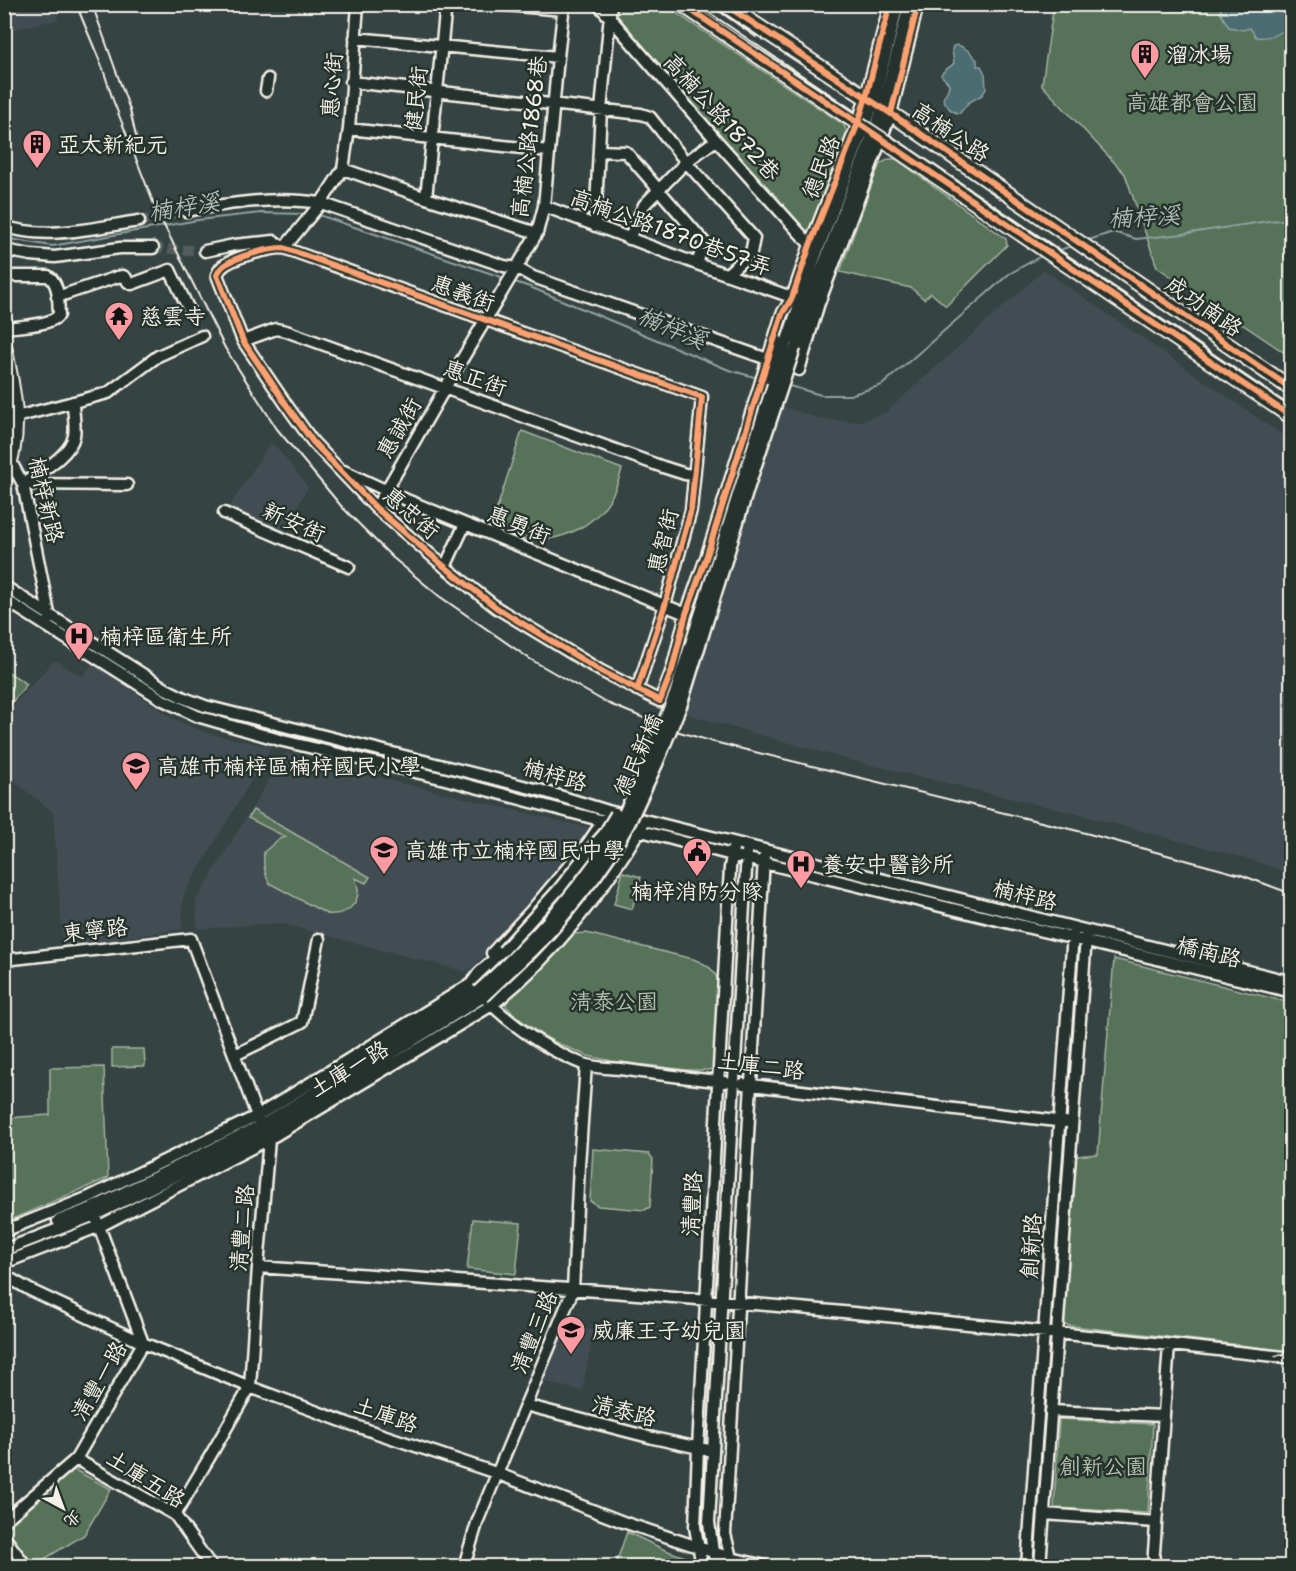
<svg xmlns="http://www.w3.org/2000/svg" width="1296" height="1571" viewBox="0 0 1296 1571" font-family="'Shantell Sans','LXGW WenKai TC',sans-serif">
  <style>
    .built { fill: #424e52 }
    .green { fill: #567259; stroke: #a5b2a0; stroke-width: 1.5 }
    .water { fill: #4b6d72; stroke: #8fa2a1; stroke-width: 1.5 }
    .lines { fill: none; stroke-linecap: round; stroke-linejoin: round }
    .stream { stroke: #8fa2a1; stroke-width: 2 }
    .minor-tunnel { stroke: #525d5c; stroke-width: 10; stroke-dasharray: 10 5; stroke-linecap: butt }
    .minor-casing { stroke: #f4f1e8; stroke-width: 15 }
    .major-casing { stroke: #f4f1e8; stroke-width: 18 }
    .highway-casing { stroke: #f4f1e8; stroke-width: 20 }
    .minor { stroke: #26332d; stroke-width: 10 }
    .major { stroke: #26332d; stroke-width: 14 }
    .highway { stroke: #26332d; stroke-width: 15 }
    .rail { stroke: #f4f1e8; stroke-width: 2 }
    .minor-bridge-casing { stroke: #f4f1e8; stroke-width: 15; stroke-linecap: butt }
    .minor-bridge { stroke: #26332d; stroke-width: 10 }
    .cycleway-casing { stroke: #26332d; stroke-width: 10 }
    .cycleway { stroke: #fca06f; stroke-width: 6 }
    .labels { text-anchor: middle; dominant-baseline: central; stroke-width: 5; stroke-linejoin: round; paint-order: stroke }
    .poi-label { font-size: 22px; fill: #f4f1e8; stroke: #26332d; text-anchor: start }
    .street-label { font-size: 22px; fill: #f4f1e8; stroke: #26332d }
    .park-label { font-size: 22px; fill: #b5beaf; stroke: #26332d }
    .water-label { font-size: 24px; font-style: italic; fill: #b0bcb9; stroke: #26332d }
  </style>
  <rect width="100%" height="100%" fill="#364343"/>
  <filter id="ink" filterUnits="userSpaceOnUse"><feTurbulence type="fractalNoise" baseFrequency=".0167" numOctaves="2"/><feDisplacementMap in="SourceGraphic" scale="12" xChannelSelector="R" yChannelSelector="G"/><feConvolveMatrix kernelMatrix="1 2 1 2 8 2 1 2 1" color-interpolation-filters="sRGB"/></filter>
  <g filter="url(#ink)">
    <path class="built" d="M 4,5 L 51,5 L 59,19 L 5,31 Z
      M 1044,270 L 1291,441 L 1291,874 L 1252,860 L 1081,815 L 850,760 L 706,720 L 651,700 L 678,628 L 748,395 L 820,419 L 858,422 L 885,413 Z
      M 274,444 L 308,487 L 283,535 L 228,509 L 269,445 Z
      M 55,660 L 82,677 L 93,663 L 173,719 L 206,733 L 271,747 L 183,896 L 182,929 L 63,947 L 53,812 L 4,773 L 5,716 L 23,694 Z
      M 285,753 L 396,782 L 589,828 L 576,850 L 530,910 L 467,972 L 279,923 L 197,929 L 196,901 Z
      M 566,1329 L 594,1330 L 582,1391 L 542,1381 Z"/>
    <path class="green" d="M 617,5 L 664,5 L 844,125 L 848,136 L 808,238 L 616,14 Z
      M 1047,5 L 1291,5 L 1291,357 L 1157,267 L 1125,174 L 1042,85 L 1053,10 Z
      M 889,159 L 896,159 L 1006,239 L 1007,245 L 946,306 L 931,293 L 924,299 L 911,288 L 840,272 L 876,173 L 880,164 Z
      M 522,431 L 622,469 C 619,479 616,490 610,499 C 594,526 563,541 531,540 C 518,540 504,532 491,527 Z
      M 5,670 L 27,684 L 5,711 Z
      M 253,810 L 370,877 L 366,883 L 355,878 C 364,899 351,916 327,914 L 269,883 C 264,872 263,864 264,852 L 279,839 L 286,837 L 248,818 Z
      M 623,872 L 641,877 L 632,909 L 614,904 Z
      M 586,933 L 693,959 C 701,962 708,965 713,971 C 727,988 718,1043 716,1065 L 712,1069 L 708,1070 L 687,1070 L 612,1061 L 588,1056 L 557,1043 L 542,1035 L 517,1017 L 506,1006 L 507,999 L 538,971 L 573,934 Z
      M 1114,959 L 1291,1003 L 1291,1351 L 1064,1325 L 1076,1156 L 1098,1154 Z
      M 112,1049 L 144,1049 L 145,1066 L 112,1067 Z
      M 104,1067 L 108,1178 L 5,1222 L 5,1118 L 50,1115 L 50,1068 Z
      M 593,1149 L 649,1154 L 653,1159 L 650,1207 L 645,1210 L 598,1206 L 590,1201 Z
      M 473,1219 L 521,1223 L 516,1274 L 467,1269 Z
      M 1059,1419 L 1153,1424 L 1148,1513 L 1054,1508 Z
      M 71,1468 L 111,1489 L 84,1535 L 33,1566 L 5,1526 Z
      M 627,1532 L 665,1550 L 694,1560 L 697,1566 L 615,1566 Z"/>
    <path class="water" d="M 1220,5 L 1279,5 L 1291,12 L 1291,26 C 1281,33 1268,39 1256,37 L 1250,28 L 1243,30 L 1229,27 L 1222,16 Z
      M 957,45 C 966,47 971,53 977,60 L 977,66 L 981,66 L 985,74 L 986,89 L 982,95 L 968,103 L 960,113 C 951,113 947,106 943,99 L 948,89 L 949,84 L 941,75 C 944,69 950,68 954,63 L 952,50 L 953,46 Z"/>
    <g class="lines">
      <path class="stream" d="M 316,214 L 507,279
        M 4,238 L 52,246 L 198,220 L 261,213 L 307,214
        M 1086,241 L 1113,232 L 1136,239 L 1183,234 L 1269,221 L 1292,219
        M 1057,251 L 1074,245
        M 512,281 L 530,287 L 729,370 L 758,378
        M 786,385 L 821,395 L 850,395 L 882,385 L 1009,274 L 1043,255"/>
      <path class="minor-tunnel" d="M 139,221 L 186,211
        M 153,248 L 205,251"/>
      <g class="minor-casing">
        <path id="minor" d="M 491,4 L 564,10
          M 598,4 L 716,140 L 814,249
          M 355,38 L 558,57
          M 351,82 L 641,114 L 650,117 L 686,162 L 754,238 L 751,253 L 727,274
          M 266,91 L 268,79
          M 349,129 L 549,151
          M 599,151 L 626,152 L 704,242 L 697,264
          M 343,169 L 426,198 L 537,233
          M 426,198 L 446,4
          M 544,206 L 697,264 L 797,299
          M 186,211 C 230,203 276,196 321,203 L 504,266 L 517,268 L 533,277 L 799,370 L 818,306
          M 4,226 C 46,241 97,227 139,221
          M 595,226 L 601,110 L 611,4
          M 629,239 L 644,205 L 686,162 L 716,140
          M 4,250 L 31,255 L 55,257 L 120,248 L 153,248
          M 205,251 L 234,245 L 274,241 L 284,248 L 321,203 L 343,169 L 349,129 L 358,4
          M 57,297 L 117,277 L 123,276 L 126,278 L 128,282 L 132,284 L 170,270 L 189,310
          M 816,311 L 891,113 L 918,4
          M 4,328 C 19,326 50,326 59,315 C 58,303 60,283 48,276 L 14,276
          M 243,341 L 276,329 L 286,331 L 663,467 L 685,474 L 694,475
          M 786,343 L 817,252 L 874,102 L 898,4
          M 795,348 L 809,303 L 883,107 L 909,4
          M 16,417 L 108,393 L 158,356 L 202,336
          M 7,459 L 11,462 L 23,484 L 50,619
          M 344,471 L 409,501 L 686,614
          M 23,484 C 39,472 70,456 74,436 C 76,425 73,413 73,402
          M 23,484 L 127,485
          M 376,508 L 445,388 L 537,233 L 544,206 L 558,57 L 564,4
          M 224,513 L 349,567
          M 445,567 L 465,524
          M 4,586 L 166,689 L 184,698 L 205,706 L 543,791 L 608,811 L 1292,982
          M 4,599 L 163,700 L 197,716 L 283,741 L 445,779 L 732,855 L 1292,992
          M 637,690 L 665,605 L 691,510 L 702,397 L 284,248 C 269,248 239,256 226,264 C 221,267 219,270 217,275 L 243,341 L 290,410 L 313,442 L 376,508 L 445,567 L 497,608 L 601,671 L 660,701 L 672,670 L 686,614 L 707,555 L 782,314 L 792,298 L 810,245 L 858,123 L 866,97 L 890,4
          M 492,953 L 531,911 L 588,843 L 605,818
          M 4,960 L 191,939 L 257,1116 L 269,1139 L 258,1267 L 250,1387 L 209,1458 L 175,1515
          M 471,984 C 502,1018 540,1047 583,1064 C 594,1068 608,1068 620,1069 C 655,1074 690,1078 725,1082
          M 492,1002 C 496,988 517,973 528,963
          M 235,1055 L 302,1022 L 319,939
          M 743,1084 L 1065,1122
          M 58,1221 L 92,1208 L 262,1125 L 478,991
          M 4,1231 L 87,1198 L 257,1116 L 471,984 L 479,973 L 503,951
          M 4,1250 L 95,1215 L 265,1132 L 483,997
          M 4,1263 L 100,1226 L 269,1139 L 492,1005 C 553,957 602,893 642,826
          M 258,1267 C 376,1276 494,1283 612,1292 C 839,1310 1065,1333 1292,1358
          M 4,1275 L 30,1290 L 143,1343 L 250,1387 L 347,1423 L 496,1473 L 623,1522 L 731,1558 L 765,1566
          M 525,1405 L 653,1438 L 713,1451
          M 1051,1411 L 1164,1416
          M 76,1459 L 175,1515 L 211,1566
          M 1044,1514 L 1156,1522
          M 4,1521 L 76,1459 L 143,1343 L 97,1221
          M 4,1537 L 26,1566
          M 464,1566 L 478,1520 L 573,1290 L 579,1165 L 586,1065
          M 702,1566 L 695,1527 L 698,1448 L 730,868 L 733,848
          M 717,1566 L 713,1552 L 709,1522 L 747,852
          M 733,1566 L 725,1534 L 764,858
          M 1027,1566 L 1073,934
          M 1040,1566 L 1086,937
          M 1153,1566 L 1169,1345"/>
      </g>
      <g class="major-casing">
        <path id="major" d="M 682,4 L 1292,417
          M 724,4 L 902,121 L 1292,389
          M 4,346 C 14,395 23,431 4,480"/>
      </g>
      <g class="highway-casing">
        <path id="highway" d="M 4,1564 L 7,1566"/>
      </g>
      <use href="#minor" class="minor"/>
      <use href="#major" class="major"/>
      <use href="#highway" class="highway"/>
      <path class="rail" d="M 76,4 L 103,69 L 113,100 L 155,207 L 225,348 L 277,429 L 342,507 L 392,557 L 439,596 L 530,659 L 607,703 L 676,731 L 714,742 L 1078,831 L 1241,875 L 1292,894
        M 92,4 L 130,110 L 137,141
        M 690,4 L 909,148 L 1028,230 L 1292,408
        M 709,4 L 756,37
        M 1275,1356 L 1284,1354 L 1292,1355"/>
      <g class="minor-bridge-casing">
        <path id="minor-bridge" d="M 768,378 L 778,341
          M 503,951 L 559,889 L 587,853 L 604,834 L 616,814
          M 478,991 C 525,947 569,902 605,848 C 618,829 627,808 636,787 C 650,756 663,725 675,694 L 786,343
          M 483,997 L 541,942 L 558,923 L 596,876 L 614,850 L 630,822 L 657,764 L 682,703 L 749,486 L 795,348"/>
      </g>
      <use href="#minor-bridge" class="minor-bridge"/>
      <g class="cycleway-casing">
        <path id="cycleway" d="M 682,4 L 1292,417
          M 724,4 L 902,121 L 1292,389
          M 891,113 L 918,4
          M 637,690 L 665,605 L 691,510 L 702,397 L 284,248 C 269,248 239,256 226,264 C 221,267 219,270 217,275 L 243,341 L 290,410 L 313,442 L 376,508 L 445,567 L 497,608 L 601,671 L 660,701 L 672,670 L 686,614 L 707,555 L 782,314 L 792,298 L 810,245 L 858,123 L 866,97 L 890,4"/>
      </g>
      <use href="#cycleway" class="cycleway"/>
    </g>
  </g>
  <defs>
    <g id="building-pin" transform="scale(1.5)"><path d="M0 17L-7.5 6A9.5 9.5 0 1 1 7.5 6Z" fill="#ff9aa2" stroke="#26332d"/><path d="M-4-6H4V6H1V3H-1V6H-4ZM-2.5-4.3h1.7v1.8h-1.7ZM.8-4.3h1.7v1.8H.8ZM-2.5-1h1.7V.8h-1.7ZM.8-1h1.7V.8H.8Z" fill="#111"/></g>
    <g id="temple-pin" transform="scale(1.5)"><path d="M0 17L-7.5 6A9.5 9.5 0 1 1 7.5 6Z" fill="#ff9aa2" stroke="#26332d"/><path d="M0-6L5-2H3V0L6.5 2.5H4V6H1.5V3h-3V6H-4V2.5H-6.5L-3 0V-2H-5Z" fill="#111"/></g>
    <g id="hospital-pin" transform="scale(1.5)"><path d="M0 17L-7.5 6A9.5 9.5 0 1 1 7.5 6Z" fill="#ff9aa2" stroke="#26332d"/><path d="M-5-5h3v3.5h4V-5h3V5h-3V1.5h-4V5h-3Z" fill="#111"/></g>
    <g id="school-pin" transform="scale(1.5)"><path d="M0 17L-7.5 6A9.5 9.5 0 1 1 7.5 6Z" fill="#ff9aa2" stroke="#26332d"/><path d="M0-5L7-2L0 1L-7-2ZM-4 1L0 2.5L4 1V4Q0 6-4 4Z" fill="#111"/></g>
    <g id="civic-pin" transform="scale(1.5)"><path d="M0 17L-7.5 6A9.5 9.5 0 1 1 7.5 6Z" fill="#ff9aa2" stroke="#26332d"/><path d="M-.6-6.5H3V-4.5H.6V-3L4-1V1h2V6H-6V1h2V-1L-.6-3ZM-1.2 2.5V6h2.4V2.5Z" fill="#111"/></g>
  </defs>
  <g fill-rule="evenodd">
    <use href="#building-pin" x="1145" y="54"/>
    <use href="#building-pin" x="37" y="144"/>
    <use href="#temple-pin" x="119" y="316"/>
    <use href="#hospital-pin" x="79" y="636"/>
    <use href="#school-pin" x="136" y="766"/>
    <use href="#school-pin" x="384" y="850"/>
    <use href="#civic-pin" x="697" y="852"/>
    <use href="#hospital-pin" x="801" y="864"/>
    <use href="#school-pin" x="571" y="1330"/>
  </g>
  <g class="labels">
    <g class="poi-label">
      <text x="1166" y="54">溜冰場</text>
      <text x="58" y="144">亞太新紀元</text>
      <text x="140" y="316">慈雲寺</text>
      <text x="100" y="636">楠梓區衛生所</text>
      <text x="157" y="766">高雄市楠梓區楠梓國民小學</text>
      <text x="405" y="850">高雄市立楠梓國民中學</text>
      <text x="822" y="864">養安中醫診所</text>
      <text x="697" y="891" text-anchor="middle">楠梓消防分隊</text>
      <text x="592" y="1330">威廉王子幼兒園</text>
    </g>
    <g class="street-label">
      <text transform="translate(332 85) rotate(-86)">惠心街</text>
      <text transform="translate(416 99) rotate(-84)">健民街</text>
      <text transform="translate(722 117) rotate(48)">高楠公路1872巷</text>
      <text transform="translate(951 132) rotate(34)">高楠公路</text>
      <text transform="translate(529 137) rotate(-83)">高楠公路1868巷</text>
      <text transform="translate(821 167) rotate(-68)">德民路</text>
      <text transform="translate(671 232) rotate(20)">高楠公路1870巷57弄</text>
      <text transform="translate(463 293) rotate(20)">惠義街</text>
      <text transform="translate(1204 306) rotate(35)">成功南路</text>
      <text transform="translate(475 378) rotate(20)">惠正街</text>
      <text transform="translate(399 428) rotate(-60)">惠誠街</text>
      <text transform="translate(46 500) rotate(77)">楠梓新路</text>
      <text transform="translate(411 513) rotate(41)">惠忠街</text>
      <text transform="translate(294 522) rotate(24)">新安街</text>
      <text transform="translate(519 525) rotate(22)">惠勇街</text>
      <text transform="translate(663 541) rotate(-76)">惠智街</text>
      <text transform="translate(638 755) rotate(-66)">德民新橋</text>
      <text transform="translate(555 775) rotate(16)">楠梓路</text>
      <text transform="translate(1025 895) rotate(14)">楠梓路</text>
      <text transform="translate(95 930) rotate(-6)">東寧路</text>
      <text transform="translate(1209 952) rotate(14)">橋南路</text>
      <text transform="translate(761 1066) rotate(7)">土庫二路</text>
      <text transform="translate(349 1069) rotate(-31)">土庫一路</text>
      <text transform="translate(692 1204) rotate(-87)">清豐路</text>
      <text transform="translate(242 1228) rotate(-85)">清豐二路</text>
      <text transform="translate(1031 1246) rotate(-86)">創新路</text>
      <text transform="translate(534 1332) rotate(-68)">清豐三路</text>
      <text transform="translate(99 1381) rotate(-60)">清豐一路</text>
      <text transform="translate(624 1411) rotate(14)">清泰路</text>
      <text transform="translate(386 1415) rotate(19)">土庫路</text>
      <text transform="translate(146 1479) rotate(32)">土庫五路</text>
    </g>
    <g class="park-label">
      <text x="1192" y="102">高雄都會公園</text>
      <text x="614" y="1001">清泰公園</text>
      <text x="1103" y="1466">創新公園</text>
    </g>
    <g class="water-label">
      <text transform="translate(184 207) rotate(-9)">楠梓溪</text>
      <text transform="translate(1144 217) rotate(-3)">楠梓溪</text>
      <text transform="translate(672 328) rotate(23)">楠梓溪</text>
    </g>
  </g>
  <rect width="1296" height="1571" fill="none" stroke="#26332d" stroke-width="24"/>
  <rect x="12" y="12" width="1272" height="1547" fill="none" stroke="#f4f1e8" stroke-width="2" filter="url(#ink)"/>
  <g transform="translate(63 1508) rotate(139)" stroke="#26332d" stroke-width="4.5" paint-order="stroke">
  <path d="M0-4.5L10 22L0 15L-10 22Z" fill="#f4f1e8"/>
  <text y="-9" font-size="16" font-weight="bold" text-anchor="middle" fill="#f4f1e8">北</text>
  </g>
</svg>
